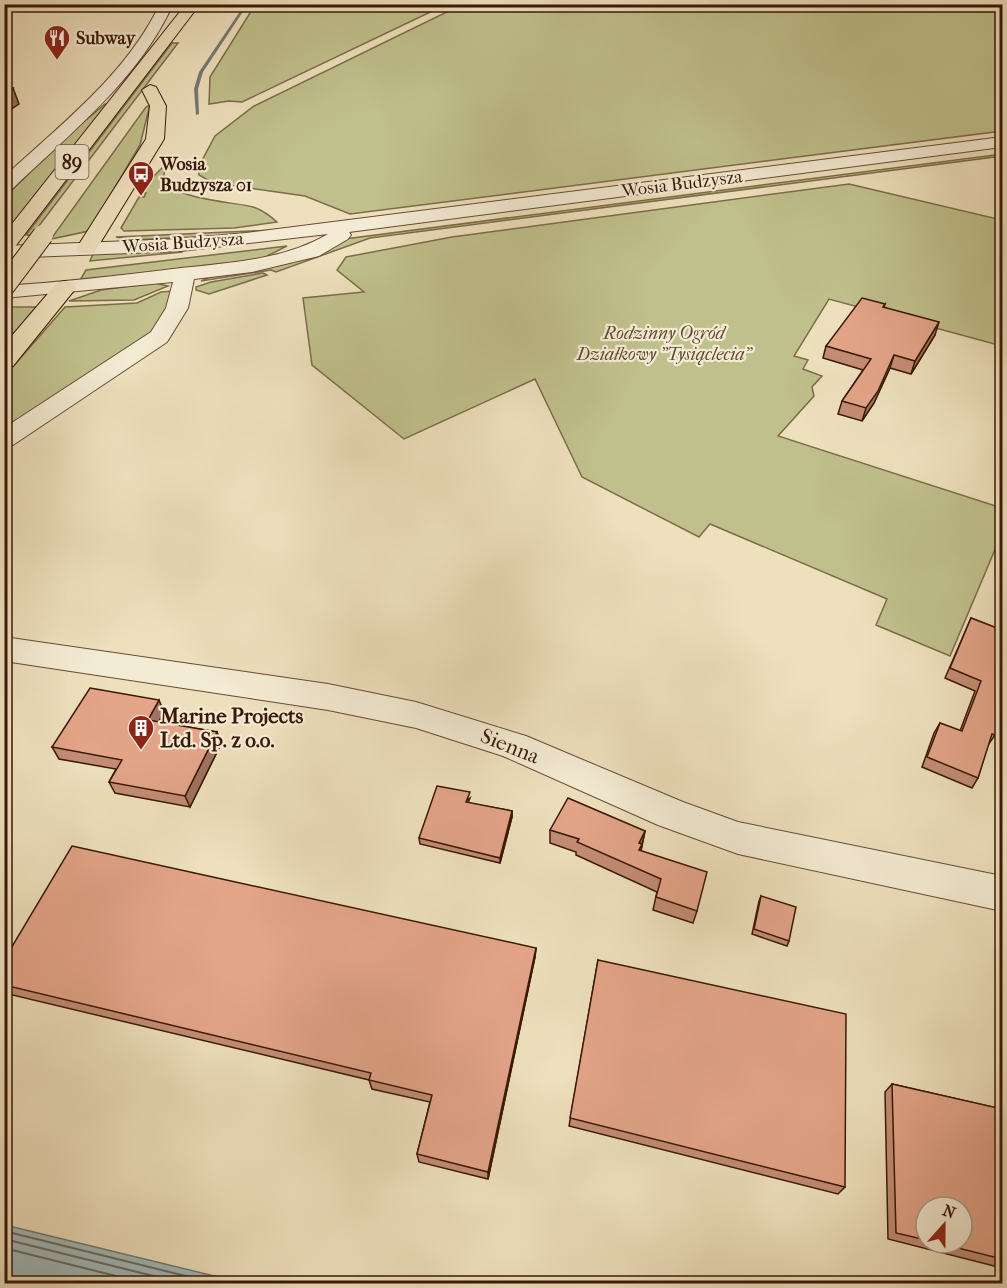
<svg xmlns="http://www.w3.org/2000/svg" width="1007" height="1288" viewBox="0 0 1007 1288" font-family="'IM FELL French Canon',serif">
  <style>
    .green { fill: #c0c08c; stroke: #7c6c48; stroke-width: 1.5 }
    .water { fill: #9fbabc; stroke: #767973; stroke-width: 1.5 }
    .lines { fill: none; stroke-linecap: round; stroke-linejoin: round }
    .shore { stroke: #6c6960; stroke-width: 2 }
    .stream { fill: #767973; fill-rule: evenodd }
    .minor-casing { stroke: #664a33; stroke-width: 2 }
    .highway-casing { stroke: #391805; stroke-width: 2 }
    .minor { fill: #f4ebd4; fill-rule: evenodd }
    .highway { fill: #eee0bd; fill-rule: evenodd }
    .highway-bridge-casing { stroke: #391805; stroke-width: 22; stroke-linecap: butt }
    .highway-bridge { stroke: #eee0bd; stroke-width: 20 }
    .wall { fill: #c38d75; stroke: #391805; stroke-width: 1.5; fill-rule: evenodd }
    .shaded-wall { fill: #9f735f; stroke: #391805; stroke-width: 1.5 }
    .building { fill: #e3a488; stroke: #391805; stroke-width: 1.5 }
    .labels { text-anchor: middle; dominant-baseline: central; stroke-width: 4.5; stroke-linejoin: round; paint-order: stroke }
    .far-poi-label { font-size: 18px; font-weight: bold; fill: #391805; stroke: #f4ebd4; text-anchor: start }
    .far-street-label { font-size: 18px; fill: #391805; stroke: #f4ebd4 }
    .far-park-label { font-size: 18px; font-style: italic; fill: #624a2e; stroke: #f4ebd4 }
    .shield { fill: #f4ebd4; stroke: #715743; stroke-width: 1.5 }
    .shield-label { font-size: 20px; font-weight: bold; fill: #391805 }
    .poi-label { font-size: 21px; font-weight: bold; fill: #391805; stroke: #f4ebd4; text-anchor: start }
    .street-label { font-size: 21px; fill: #391805; stroke: #f4ebd4 }
  </style>
  <rect width="100%" height="100%" fill="#eee0bd"/>
  <filter id="stains"><feTurbulence type="fractalNoise" baseFrequency=".00333" numOctaves="4"/><feColorMatrix values="0 0 0 0 .2 0 0 0 0 .09 0 0 0 0 .02 0 0 0 .5 -.17"/></filter>
  <radialGradient id="worn" r=".72"><stop offset=".6" stop-color="#630" stop-opacity="0"/><stop offset="1" stop-color="#630" stop-opacity=".3"/></radialGradient>
  <path class="green" d="M 255,5 L 255,4 L 445,5 L 242,102 L 229,101 L 209,104 L 210,77 Z
    M 461,5 L 1002,5 L 1002,131 L 350,214 L 305,196 L 213,183 L 199,175 L 198,168 L 215,136 L 254,106 Z
    M 172,43 L 178,43 L 32,235 L 26,235 Z
    M 105,104 L 108,104 L 5,234 L 5,197 L 62,140 Z
    M 150,105 L 140,145 L 89,231 L 51,239 L 146,107 Z
    M 1002,154 L 1002,156 L 370,238 L 276,272 L 271,270 L 201,281 L 212,276 L 337,240 Z
    M 172,158 C 169,163 164,169 164,175 C 163,199 236,202 253,207 C 263,210 270,216 277,222 L 234,228 L 124,231 L 121,228 L 139,197 L 144,197 L 146,193 L 142,193 L 150,180 Z
    M 849,184 L 1002,220 L 1002,346 L 829,299 L 794,356 L 808,360 L 803,369 L 822,376 L 812,387 L 814,396 L 778,436 L 1002,508 L 1002,533 L 950,656 L 876,625 L 887,599 L 710,524 L 699,537 L 582,477 L 535,379 L 404,439 L 312,365 L 303,298 L 364,292 L 337,270 L 346,257 L 452,237 Z
    M 274,230 L 257,234 L 131,240 L 116,237 Z
    M 287,246 L 261,259 L 79,282 L 86,270 Z
    M 182,250 L 182,252 L 90,261 L 93,254 Z
    M 263,273 L 267,275 L 209,294 L 196,290 L 196,287 L 211,282 Z
    M 154,283 L 168,286 L 134,300 L 69,301 L 101,290 Z
    M 173,291 L 170,303 L 151,334 L 5,429 L 4,377 L 65,307 L 137,303 L 161,292 Z
    M 5,307 L 40,307 L 5,348 Z"/>
  <path class="water" d="M 5,1225 L 243,1283 L 5,1283 Z"/>
  <g class="lines">
    <path class="shore" d="M 4,1231 L 218,1284
      M 4,1239 L 186,1284
      M 4,1248 L 148,1284"/>
    <path class="stream" d="M 245,4 L 248,4 L 203,72 L 198,89 L 199,114 L 196,115 L 194,89 L 199,72 Z"/>
    <g class="minor-casing">
      <path id="minor" d="M 160,4 L 173,4 C 139,80 69,134 10,191 L 4,192 L 4,177 C 61,124 126,75 160,4 Z
        M 1002,137 L 1002,147 L 349,232 L 351,235 L 348,239 L 319,256 L 252,272 L 194,279 L 188,308 L 167,342 L 13,445 L 4,448 L 4,428 L 151,332 L 166,308 L 173,282 L 4,298 L 4,286 C 61,282 117,276 173,269 C 226,263 282,261 328,234 L 181,251 L 4,258 L 4,246 L 181,239 L 246,233 Z
        M 4,637 L 328,684 L 416,702 L 526,736 L 683,802 L 738,822 L 1002,876 L 1002,911 L 738,854 L 658,825 L 503,756 L 416,728 L 328,710 L 4,661 Z"/>
    </g>
    <g class="highway-casing">
      <path id="highway" d="M 186,4 L 200,4 L 11,252 L 4,254 L 4,234 Z
        M 150,85 L 156,87 L 166,106 L 164,139 L 94,253 L 80,253 L 76,249 L 146,139 L 150,106 L 142,90 Z
        M 65,281 L 73,283 L 76,288 L 13,366 L 4,368 L 4,345 L 57,283 Z"/>
    </g>
    <use href="#minor" class="minor"/>
    <use href="#highway" class="highway"/>
    <g class="highway-bridge-casing">
      <path id="highway-bridge" d="M 4,287 L 43,235"/>
    </g>
    <use href="#highway-bridge" class="highway-bridge"/>
  </g>
  <path class="wall" d="M 885,304 L 884,307 L 935,335 L 911,374 L 890,368 L 874,403 L 862,421 L 838,414 L 842,401 L 863,370 L 823,358 L 826,346 Z
    M 971,618 L 1002,630 L 1002,739 L 995,735 L 988,745 L 978,778 L 972,788 L 922,767 L 934,733 L 940,723 L 960,731 L 975,691 L 945,678 Z
    M 164,712 L 159,722 L 217,732 L 221,744 L 190,807 L 115,793 L 109,782 L 116,769 L 59,759 L 52,747 Z
    M 470,798 L 468,803 L 512,811 L 512,817 L 500,863 L 420,844 L 419,838 Z
    M 550,830 L 645,831 L 641,851 L 697,911 L 693,923 L 653,910 L 657,892 L 576,855 L 576,852 L 550,843 Z
    M 761,896 L 789,941 L 787,946 L 752,934 L 759,901 Z
    M 536,948 L 535,957 L 488,1179 L 419,1162 L 417,1154 L 430,1102 L 372,1089 L 369,1080 L 4,993 L 4,960 Z
    M 598,960 L 845,1187 L 838,1194 L 569,1126 Z
    M 892,1084 L 1002,1109 L 1002,1268 L 888,1239 L 885,1092 ZM 926,1207 L 962,1243 L 926,1243 Z"/>
  <path class="shaded-wall" d="M 13,88 L 19,104 L 4,114 L 4,94 Z
    M 939,322 L 935,335 L 911,374 L 915,361 Z
    M 894,355 L 890,368 L 874,403 L 862,421 L 866,408 Z
    M 159,700 L 164,712 L 153,732 L 148,720 Z
    M 217,732 L 221,744 L 190,807 L 185,796 Z
    M 512,811 L 512,817 L 500,863 L 500,858 Z
    M 645,831 L 642,845 L 640,857 L 639,843 Z
    M 536,948 L 535,957 L 488,1179 L 488,1172 Z"/>
  <path class="building" d="M 4,86 L 13,88 L 4,94 Z
    M 862,298 L 885,304 L 883,307 L 939,322 L 915,361 L 894,355 L 878,391 L 866,408 L 842,401 L 871,359 L 826,346 Z
    M 971,618 L 1002,630 L 1002,726 L 999,724 L 995,735 L 992,734 L 978,778 L 927,757 L 940,723 L 962,731 L 981,681 L 950,668 Z
    M 90,688 L 159,700 L 148,720 L 217,732 L 185,796 L 109,782 L 122,760 L 52,747 Z
    M 437,786 L 470,792 L 466,802 L 512,811 L 500,858 L 419,838 Z
    M 568,798 L 645,831 L 639,843 L 642,844 L 639,850 L 707,872 L 697,911 L 656,897 L 661,879 L 577,842 L 579,839 L 550,830 Z
    M 72,846 L 536,948 L 488,1172 L 417,1154 L 432,1095 L 369,1080 L 371,1073 L 4,985 L 4,960 Z
    M 761,896 L 796,907 L 789,941 L 754,929 Z
    M 598,960 L 846,1014 L 845,1187 L 570,1118 Z
    M 892,1084 L 1002,1109 L 1002,1259 L 938,1243 L 962,1243 L 962,1207 L 926,1207 L 926,1240 L 896,1233 Z"/>
  <defs>
    <g id="restaurant-pin" transform="scale(1.35)"><path d="M0 17L-7.5 6A9.5 9.5 0 1 1 7.5 6Z" fill="#8f2418" stroke="#f4ebd4"/><path d="M-5-6h1v4h1v-4h1v4h1v-4h1v5L-1.5 .5V6h-2V.5L-5-1ZM5-6V6H3V1.5H1.5Q1.5-4 5-6Z" fill="#fff"/></g>
    <g id="bus-pin" transform="scale(1.35)"><path d="M0 17L-7.5 6A9.5 9.5 0 1 1 7.5 6Z" fill="#8f2418" stroke="#f4ebd4"/><path d="M-5-6H5V4H4V6H2V4H-2V6H-4V4H-5ZM-3.5-4V0h7V-4ZM-3.5 1.2v1.5H-2V1.2ZM2 1.2v1.5H3.5V1.2Z" fill="#fff"/></g>
    <g id="building-pin" transform="scale(1.35)"><path d="M0 17L-7.5 6A9.5 9.5 0 1 1 7.5 6Z" fill="#8f2418" stroke="#f4ebd4"/><path d="M-4-6H4V6H1V3H-1V6H-4ZM-2.5-4.3h1.7v1.8h-1.7ZM.8-4.3h1.7v1.8H.8ZM-2.5-1h1.7V.8h-1.7ZM.8-1h1.7V.8H.8Z" fill="#fff"/></g>
  </defs>
  <g fill-rule="evenodd">
    <use href="#restaurant-pin" x="57" y="38"/>
    <use href="#bus-pin" x="141" y="174"/>
    <use href="#building-pin" x="141" y="728"/>
  </g>
  <g class="labels">
    <g class="far-poi-label">
      <text x="76" y="38">Subway</text>
      <text x="160" y="164">Wosia<tspan x="160" dy="21">Budzysza 01</tspan></text>
    </g>
    <g class="far-street-label">
      <text transform="translate(682 184) rotate(-7)">Wosia Budzysza</text>
      <text transform="translate(183 243) rotate(-4)">Wosia Budzysza</text>
    </g>
    <g class="far-park-label">
      <text x="664" y="333">Rodzinny Ogród<tspan x="664" dy="21">Działkowy "Tysiąclecia"</tspan></text>
    </g>
    <rect class="shield" x="55.5" y="145" width="33" height="34" rx="4.5"/>
    <g class="shield-label">
      <text x="72" y="162">89</text>
    </g>
    <g class="poi-label">
      <text x="160" y="716">Marine Projects<tspan x="160" dy="24">Ltd. Sp. z o.o.</tspan></text>
    </g>
    <g class="street-label">
      <text transform="translate(510 746) rotate(22)">Sienna</text>
    </g>
  </g>
  <rect width="1007" height="1288" fill="none" stroke="#eee0bd" stroke-width="24"/>
  <rect x="6" y="6" width="995" height="1276" fill="none" stroke="#391805" stroke-width="3"/>
  <rect x="12" y="12" width="983" height="1264" fill="none" stroke="#391805" stroke-width="1.5"/>
  <g transform="translate(944 1225) rotate(21)"><circle r="28" fill="#f4ebd4" stroke="#a99781" stroke-width="1.5"/>
  <path d="M0-4.5L10 22L0 15L-10 22Z" fill="#8f2418"/>
  <text y="-9" font-size="16" font-weight="bold" text-anchor="middle" fill="#391805">N</text>
  </g>
  <rect width="100%" height="100%" filter="url(#stains)"/>
  <rect width="100%" height="100%" fill="url(#worn)"/>
</svg>
